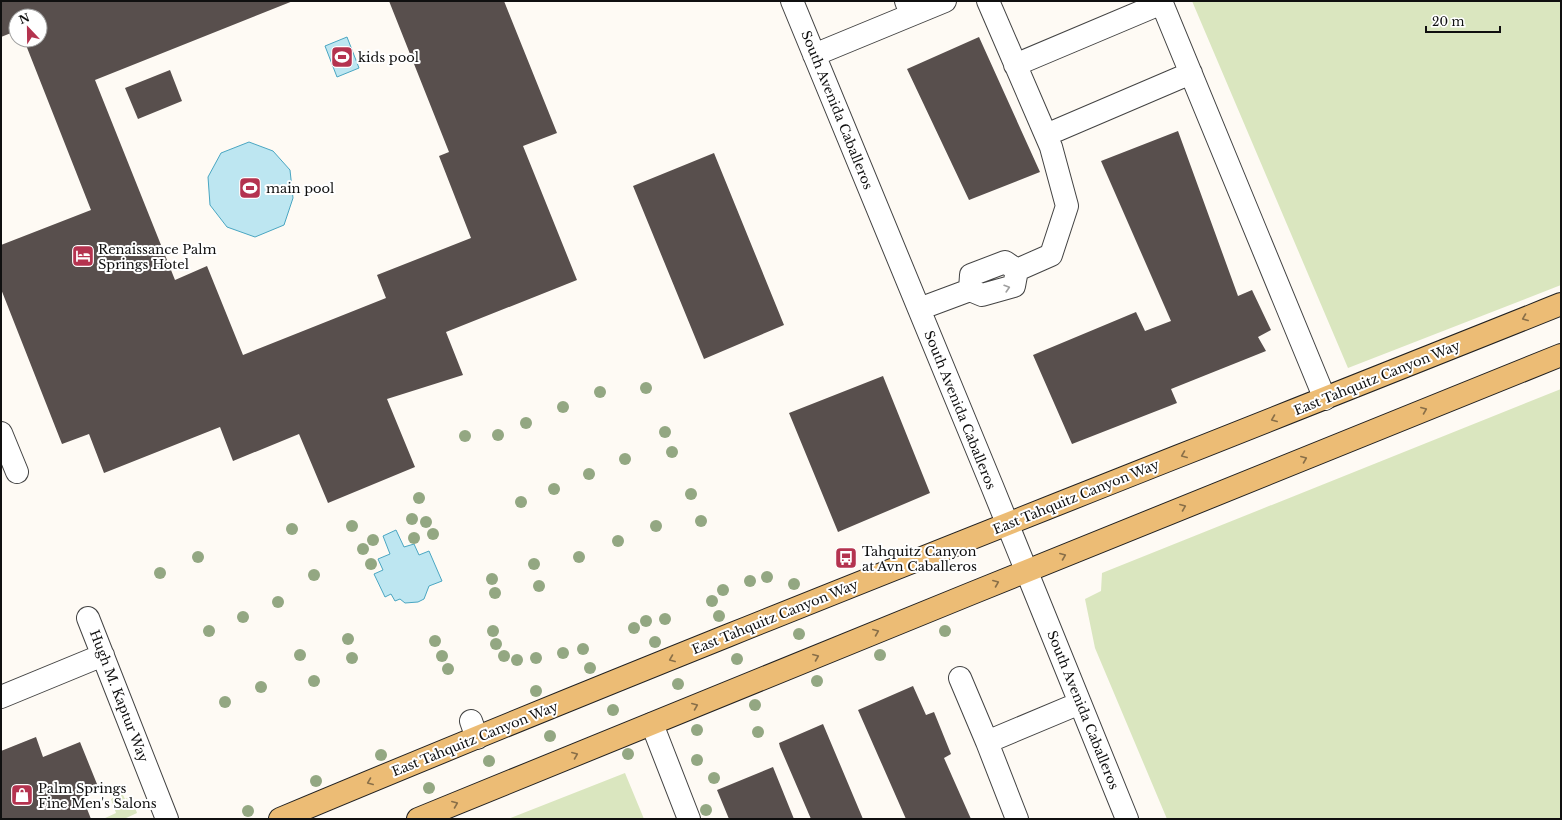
<svg xmlns="http://www.w3.org/2000/svg" width="1562" height="820" viewBox="0 0 1562 820" font-family="'Libre Baskerville',serif">
  <style>
    .green { fill: #dae6bf }
    .water { fill: #bde6f1; stroke: #4aa6c2 }
    .building { fill: #584f4d }
    .lines { fill: none; stroke-linecap: round; stroke-linejoin: round }
    .minor-casing { stroke: #434343; stroke-width: 24 }
    .major-casing { stroke: #212121; stroke-width: 24 }
    .minor { stroke: #fff; stroke-width: 22 }
    .major { stroke: #ecbc75; stroke-width: 22 }
    .tree { fill: #93a782 }
    .oneway { stroke: #9f9f9f }
    .oneway2 { stroke: #896f48 }
    .labels { text-anchor: middle; dominant-baseline: central; stroke-width: 4; stroke-linejoin: round; paint-order: stroke }
    .poi-label { font-size: 13px; fill: #101010; stroke: #fff; text-anchor: start }
    .street-label { font-size: 13px; fill: #101010; stroke: #fff }
  </style>
  <rect width="100%" height="100%" fill="#fefaf4"/>
  <path class="green" d="M 1192,1 L 1561,1 L 1561,285 L 1348,368 Z
    M 1561,389 L 1561,819 L 1167,819 L 1095,648 L 1085,599 L 1101,591 L 1102,573 Z
    M 625,773 L 644,819 L 508,819 Z
    M 122,793 L 125,799 L 131,796 L 137,813 L 124,819 L 103,819 L 116,813 L 111,799 Z"/>
  <path class="water" d="M 347,37 L 359,68 L 337,77 L 325,46 Z
    M 249,142 L 273,151 L 290,170 L 293,198 L 284,225 L 255,237 L 227,227 L 210,205 L 208,177 L 221,153 Z
    M 396,530 L 404,547 L 414,544 L 419,555 L 429,551 L 442,581 L 429,586 L 424,599 L 418,602 L 405,603 L 400,599 L 395,601 L 391,594 L 385,597 L 374,574 L 383,570 L 378,559 L 390,554 L 383,536 Z"/>
  <path class="building" d="M 1,1 L 293,1 L 95,80 L 175,280 L 207,266 L 243,355 L 386,298 L 377,275 L 471,238 L 439,156 L 449,152 L 389,1 L 504,1 L 557,133 L 523,146 L 577,280 L 446,332 L 463,375 L 387,399 L 415,467 L 328,503 L 299,434 L 233,461 L 220,427 L 104,473 L 89,434 L 62,444 L 1,289 L 1,245 L 91,210 L 24,40 L 40,40 L 40,16 L 16,16 L 16,31 L 1,37 Z
    M 979,37 L 1040,172 L 969,200 L 907,69 Z
    M 170,70 L 182,101 L 138,119 L 125,88 Z
    M 1178,131 L 1238,296 L 1252,290 L 1271,330 L 1258,337 L 1266,351 L 1171,389 L 1177,403 L 1072,444 L 1033,355 L 1136,312 L 1145,331 L 1171,321 L 1101,161 Z
    M 714,153 L 784,325 L 704,359 L 633,186 Z
    M 883,376 L 930,493 L 838,532 L 789,413 Z
    M 913,686 L 926,715 L 934,712 L 951,754 L 944,758 L 971,819 L 906,819 L 858,710 Z
    M 823,724 L 863,819 L 811,819 L 780,747 L 779,743 Z
    M 36,737 L 43,757 L 80,742 L 99,789 L 82,796 L 91,819 L 1,819 L 1,751 Z
    M 773,767 L 794,819 L 729,819 L 717,790 Z"/>
  <g class="lines">
    <g class="minor-casing">
      <path id="minor" d="M 792,1 L 992,486 L 1127,819
        M 988,1 L 1051,147 L 1067,206 L 1051,255 L 1017,270
        M 1161,1 L 1325,399
        M 911,15 L 945,1
        M 814,55 L 911,15 L 906,1
        M 1015,65 L 1162,3
        M 1046,135 L 1191,73
        M 919,309 L 970,290 L 982,295 L 1014,286 L 1017,270 L 1005,262 L 971,275 L 970,290
        M 1,433 L 17,472
        M 88,618 L 167,819
        M 960,678 L 987,742
        M 1,697 L 103,655
        M 471,721 L 477,738
        M 652,724 L 689,819
        M 1017,819 L 987,742 L 1080,703"/>
    </g>
    <g class="major-casing">
      <path id="major" d="M 280,819 C 705,641 1134,475 1561,304
        M 418,819 L 970,594 L 1561,355"/>
    </g>
    <use href="#minor" class="minor"/>
    <use href="#major" class="major"/>
  </g>
  <g class="tree">
    <circle cx="646" cy="388" r="6"/>
    <circle cx="600" cy="392" r="6"/>
    <circle cx="563" cy="407" r="6"/>
    <circle cx="526" cy="423" r="6"/>
    <circle cx="665" cy="432" r="6"/>
    <circle cx="498" cy="435" r="6"/>
    <circle cx="465" cy="436" r="6"/>
    <circle cx="672" cy="452" r="6"/>
    <circle cx="625" cy="459" r="6"/>
    <circle cx="589" cy="474" r="6"/>
    <circle cx="554" cy="489" r="6"/>
    <circle cx="691" cy="494" r="6"/>
    <circle cx="419" cy="498" r="6"/>
    <circle cx="521" cy="502" r="6"/>
    <circle cx="412" cy="519" r="6"/>
    <circle cx="701" cy="521" r="6"/>
    <circle cx="426" cy="522" r="6"/>
    <circle cx="352" cy="526" r="6"/>
    <circle cx="656" cy="526" r="6"/>
    <circle cx="292" cy="529" r="6"/>
    <circle cx="433" cy="534" r="6"/>
    <circle cx="414" cy="538" r="6"/>
    <circle cx="373" cy="540" r="6"/>
    <circle cx="618" cy="541" r="6"/>
    <circle cx="363" cy="549" r="6"/>
    <circle cx="198" cy="557" r="6"/>
    <circle cx="579" cy="557" r="6"/>
    <circle cx="371" cy="564" r="6"/>
    <circle cx="534" cy="564" r="6"/>
    <circle cx="160" cy="573" r="6"/>
    <circle cx="314" cy="575" r="6"/>
    <circle cx="767" cy="577" r="6"/>
    <circle cx="492" cy="579" r="6"/>
    <circle cx="750" cy="581" r="6"/>
    <circle cx="794" cy="584" r="6"/>
    <circle cx="539" cy="586" r="6"/>
    <circle cx="723" cy="590" r="6"/>
    <circle cx="495" cy="593" r="6"/>
    <circle cx="712" cy="601" r="6"/>
    <circle cx="278" cy="602" r="6"/>
    <circle cx="719" cy="616" r="6"/>
    <circle cx="243" cy="617" r="6"/>
    <circle cx="665" cy="619" r="6"/>
    <circle cx="646" cy="621" r="6"/>
    <circle cx="634" cy="628" r="6"/>
    <circle cx="209" cy="631" r="6"/>
    <circle cx="493" cy="631" r="6"/>
    <circle cx="945" cy="631" r="6"/>
    <circle cx="799" cy="634" r="6"/>
    <circle cx="348" cy="639" r="6"/>
    <circle cx="435" cy="641" r="6"/>
    <circle cx="655" cy="642" r="6"/>
    <circle cx="496" cy="644" r="6"/>
    <circle cx="583" cy="649" r="6"/>
    <circle cx="563" cy="653" r="6"/>
    <circle cx="300" cy="655" r="6"/>
    <circle cx="880" cy="655" r="6"/>
    <circle cx="442" cy="656" r="6"/>
    <circle cx="504" cy="656" r="6"/>
    <circle cx="352" cy="658" r="6"/>
    <circle cx="536" cy="658" r="6"/>
    <circle cx="737" cy="659" r="6"/>
    <circle cx="517" cy="660" r="6"/>
    <circle cx="590" cy="668" r="6"/>
    <circle cx="448" cy="669" r="6"/>
    <circle cx="314" cy="681" r="6"/>
    <circle cx="817" cy="681" r="6"/>
    <circle cx="678" cy="684" r="6"/>
    <circle cx="261" cy="687" r="6"/>
    <circle cx="536" cy="691" r="6"/>
    <circle cx="225" cy="702" r="6"/>
    <circle cx="755" cy="705" r="6"/>
    <circle cx="613" cy="710" r="6"/>
    <circle cx="697" cy="730" r="6"/>
    <circle cx="758" cy="732" r="6"/>
    <circle cx="550" cy="736" r="6"/>
    <circle cx="628" cy="754" r="6"/>
    <circle cx="381" cy="755" r="6"/>
    <circle cx="697" cy="760" r="6"/>
    <circle cx="489" cy="761" r="6"/>
    <circle cx="714" cy="778" r="6"/>
    <circle cx="316" cy="781" r="6"/>
    <circle cx="429" cy="788" r="6"/>
    <circle cx="706" cy="810" r="6"/>
    <circle cx="248" cy="811" r="6"/>
  </g>
  <defs><path id="oneway-chevron" d="M-2-3.5L2.5 0L-2 3.5" fill="none" stroke-width="1.6" stroke-linecap="round" stroke-linejoin="round"/></defs>
  <use class="oneway" href="#oneway-chevron" transform="translate(1007 288) rotate(-17)"/>
  <g class="oneway2">
    <use href="#oneway-chevron" transform="translate(1525 318) rotate(158)"/>
    <use href="#oneway-chevron" transform="translate(1424 410) rotate(-22)"/>
    <use href="#oneway-chevron" transform="translate(1274 419) rotate(158)"/>
    <use href="#oneway-chevron" transform="translate(1184 455) rotate(158)"/>
    <use href="#oneway-chevron" transform="translate(1304 459) rotate(-22)"/>
    <use href="#oneway-chevron" transform="translate(1183 507) rotate(-22)"/>
    <use href="#oneway-chevron" transform="translate(1063 556) rotate(-22)"/>
    <use href="#oneway-chevron" transform="translate(996 583) rotate(-22)"/>
    <use href="#oneway-chevron" transform="translate(876 632) rotate(-22)"/>
    <use href="#oneway-chevron" transform="translate(816 657) rotate(-22)"/>
    <use href="#oneway-chevron" transform="translate(672 659) rotate(158)"/>
    <use href="#oneway-chevron" transform="translate(695 706) rotate(-22)"/>
    <use href="#oneway-chevron" transform="translate(575 755) rotate(-22)"/>
    <use href="#oneway-chevron" transform="translate(370 782) rotate(158)"/>
    <use href="#oneway-chevron" transform="translate(455 804) rotate(-22)"/>
  </g>
  <defs>
    <g id="stadium-square" transform="scale(1.15)"><rect x="-9" y="-9" width="18" height="18" rx="4" fill="#b4334f" stroke="#fff"/><path d="M0-5a6.5 5 0 1 0 0 10a6.5 5 0 1 0 0-10ZM-3.5-1.8h7v3.6h-7Z" fill="#fff"/></g>
    <g id="hotel-square" transform="scale(1.15)"><rect x="-9" y="-9" width="18" height="18" rx="4" fill="#b4334f" stroke="#fff"/><path d="M-6-4.5h1.5V1H6V5H4.5V3h-9V5H-6ZM-4 0a1.8 1.8 0 1 1 3.6 0ZM.5 0V-2.5h3Q6-2.5 6 0Z" fill="#fff"/></g>
    <g id="bus-square" transform="scale(1.15)"><rect x="-9" y="-9" width="18" height="18" rx="4" fill="#b4334f" stroke="#fff"/><path d="M-5-6H5V4H4V6H2V4H-2V6H-4V4H-5ZM-3.5-4V0h7V-4ZM-3.5 1.2v1.5H-2V1.2ZM2 1.2v1.5H3.5V1.2Z" fill="#fff"/></g>
    <g id="shop-square" transform="scale(1.15)"><rect x="-9" y="-9" width="18" height="18" rx="4" fill="#b4334f" stroke="#fff"/><path d="M-5-2.5h2.3a2.7 3.5 0 0 1 5.4 0H5L5.5 6h-11ZM-1.5-2.5h3a1.5 2.3 0 0 0-3 0Z" fill="#fff"/></g>
  </defs>
  <g fill-rule="evenodd">
    <use href="#stadium-square" x="342" y="57"/>
    <use href="#stadium-square" x="250" y="188"/>
    <use href="#hotel-square" x="83" y="256"/>
    <use href="#bus-square" x="846" y="558"/>
    <use href="#shop-square" x="22" y="795"/>
  </g>
  <g class="labels">
    <g class="poi-label">
      <text x="358" y="57">kids pool</text>
      <text x="266" y="188">main pool</text>
      <text x="98" y="249">Renaissance Palm<tspan x="98" dy="15">Springs Hotel</tspan></text>
      <text x="862" y="551">Tahquitz Canyon<tspan x="862" dy="15">at Avn Caballeros</tspan></text>
      <text x="38" y="788">Palm Springs<tspan x="38" dy="15">Fine Men's Salons</tspan></text>
    </g>
    <g class="street-label">
      <text transform="translate(837 110) rotate(68)">South Avenida Caballeros</text>
      <text transform="translate(1377 378) rotate(-22)">East Tahquitz Canyon Way</text>
      <text transform="translate(960 410) rotate(68)">South Avenida Caballeros</text>
      <text transform="translate(1076 497) rotate(-22)">East Tahquitz Canyon Way</text>
      <text transform="translate(775 617) rotate(-22)">East Tahquitz Canyon Way</text>
      <text transform="translate(119 696) rotate(69)">Hugh M. Kaptur Way</text>
      <text transform="translate(1083 710) rotate(68)">South Avenida Caballeros</text>
      <text transform="translate(475 739) rotate(-22)">East Tahquitz Canyon Way</text>
    </g>
  </g>
  <rect width="1562" height="820" fill="none" stroke="#101010" stroke-width="4"/>
  <g transform="translate(28 28) rotate(338)"><circle r="19" fill="#ffffff" stroke="#9f9f9f"/>
  <path d="M0-3L7 15L0 10L-7 15Z" fill="#b4334f"/>
  <text y="-6" font-size="11" font-weight="bold" text-anchor="middle" fill="#101010">N</text>
  </g>
  <path d="M1426 26v6h74v-6" fill="none" stroke="#101010" stroke-width="2"/>
  <text x="1432" y="26" font-size="12" fill="#101010" stroke="#ffffff" stroke-width="3" paint-order="stroke">20 m</text>
</svg>
